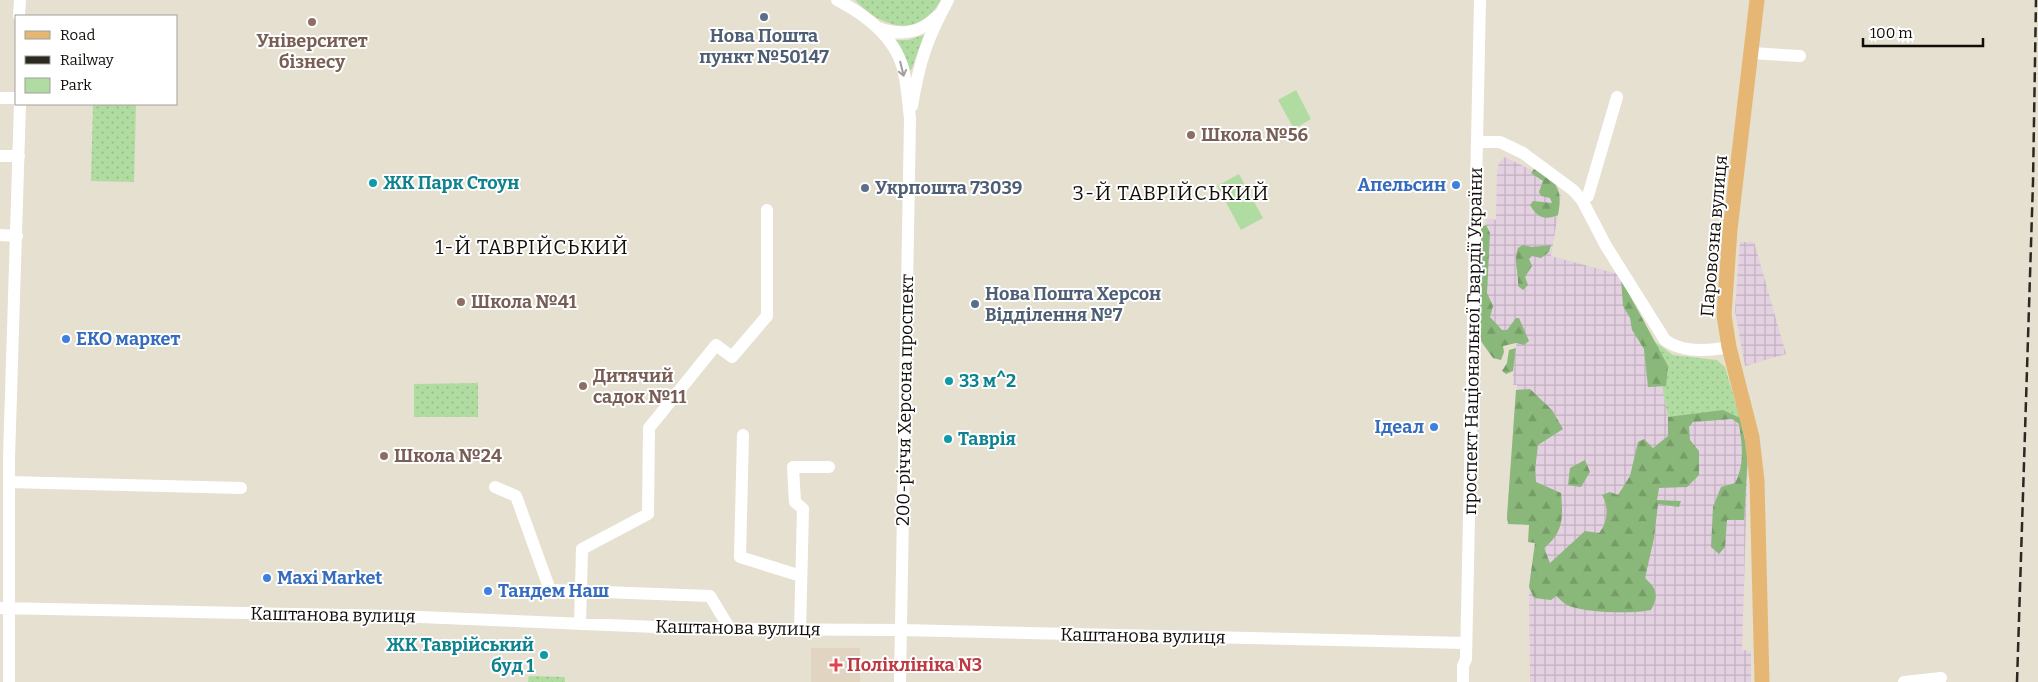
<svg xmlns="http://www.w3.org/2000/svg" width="2038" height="682" viewBox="0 0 2038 682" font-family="Bitter,serif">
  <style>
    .industrial { fill: url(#industrial-grid) }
    .medical { fill: #e1d5c1 }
    .green { fill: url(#green-dots) }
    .forest { fill: url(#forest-firs) }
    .pitch { fill: #b1dca1 }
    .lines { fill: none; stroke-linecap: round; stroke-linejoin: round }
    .minor { stroke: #fff; stroke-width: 12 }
    .major { stroke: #e6b774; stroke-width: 15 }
    .rail { stroke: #2c2922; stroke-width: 2.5; stroke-dasharray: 10 5; stroke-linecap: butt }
    .oneway { stroke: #a09f9d }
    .service-dot { fill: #5c6f8a; stroke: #fff; stroke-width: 2 }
    .education-dot { fill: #8d6e63; stroke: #fff; stroke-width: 2 }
    .culture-dot { fill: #0f9aa8; stroke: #fff; stroke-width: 2 }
    .shop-dot { fill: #3f7fe0; stroke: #fff; stroke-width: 2 }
    .health-dot { fill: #e0444e; stroke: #fff; stroke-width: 2 }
    .labels { text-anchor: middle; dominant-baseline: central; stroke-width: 4; stroke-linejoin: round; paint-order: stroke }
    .service-label { font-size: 18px; font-weight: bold; fill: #4e5e75; stroke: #fff; text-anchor: start }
    .education-label { font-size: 18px; font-weight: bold; fill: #785e54; stroke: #fff; text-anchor: start }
    .culture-label { font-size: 18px; font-weight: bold; fill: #0d838f; stroke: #fff; text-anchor: start }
    .shop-label { font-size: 18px; font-weight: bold; fill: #366cbe; stroke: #fff; text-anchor: start }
    .street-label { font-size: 18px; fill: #110e09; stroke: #fff }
    .health-label { font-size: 18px; font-weight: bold; fill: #be3a42; stroke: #fff; text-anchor: start }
    .quarter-label { font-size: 20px; letter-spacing: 1px; fill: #110e09; stroke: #fff }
  </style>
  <defs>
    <pattern id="industrial-grid" width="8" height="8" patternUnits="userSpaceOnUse" patternTransform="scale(1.25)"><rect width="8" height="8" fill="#e3d0e1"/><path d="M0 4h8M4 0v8" fill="none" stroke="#c2b1c0"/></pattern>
    <pattern id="green-dots" width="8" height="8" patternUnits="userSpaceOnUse" patternTransform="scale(1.25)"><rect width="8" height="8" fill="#b1dca1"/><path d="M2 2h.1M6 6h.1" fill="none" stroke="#97bc89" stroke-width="1.8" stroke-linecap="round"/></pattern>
    <pattern id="forest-firs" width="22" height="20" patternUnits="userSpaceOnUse" patternTransform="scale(1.25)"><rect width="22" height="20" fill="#8ab77a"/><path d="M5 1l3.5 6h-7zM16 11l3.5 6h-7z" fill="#769c68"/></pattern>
  </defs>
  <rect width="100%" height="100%" fill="#e6e0d1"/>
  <path class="industrial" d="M 1505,157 L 1555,182 L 1561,196 L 1551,256 L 1618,274 L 1654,341 L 1669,423 L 1740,418 L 1748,454 L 1742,650 L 1751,651 L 1751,682 L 1530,682 L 1529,587 L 1542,495 L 1509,493 L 1517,385 L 1513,385 L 1513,371 L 1518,330 L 1483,331 L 1486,218 L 1496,220 L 1497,171 L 1499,163 Z
    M 1740,242 L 1754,242 L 1786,354 L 1745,366 L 1735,311 Z"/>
  <path class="medical" d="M 811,648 L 860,648 L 860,682 L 811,682 Z"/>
  <path class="green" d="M 855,0 L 941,0 C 919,39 882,29 855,0 Z
    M 924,35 L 911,71 L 895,40 L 908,40 Z
    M 93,104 L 136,104 L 134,182 L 91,181 Z
    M 1654,341 L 1673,355 L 1717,360 L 1725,367 L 1740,418 L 1669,423 Z
    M 478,383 L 478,417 L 414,417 L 414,384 Z
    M 529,676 L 565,677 L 565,682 L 528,682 Z"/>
  <path class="forest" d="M 1534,169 C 1557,183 1563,187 1558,215 C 1544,221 1537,217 1530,205 L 1533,201 L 1552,203 L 1550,198 L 1541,196 L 1539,192 L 1543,181 L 1531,173 Z
    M 1486,225 L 1490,233 L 1487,293 L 1493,306 L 1490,317 L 1502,330 L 1507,330 L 1516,318 L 1519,318 L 1529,341 L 1524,345 L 1516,343 L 1503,346 L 1504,352 L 1501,360 L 1493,358 L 1478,337 L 1481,227 Z
    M 1523,245 L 1532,247 L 1551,245 L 1549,252 L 1541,258 L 1532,256 L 1529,259 L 1532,266 L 1525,277 L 1528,285 L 1523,290 L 1518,286 C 1519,273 1513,261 1518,248 Z
    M 1621,279 L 1668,366 L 1666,386 L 1648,387 L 1644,349 L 1632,330 L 1630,318 L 1623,306 Z
    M 1516,348 L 1513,371 L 1506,374 L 1502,371 L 1507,363 L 1509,350 Z
    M 1530,389 L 1552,410 L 1563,429 L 1538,445 L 1535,470 L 1536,482 L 1561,493 C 1563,517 1564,532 1544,548 L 1550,563 L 1585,531 L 1599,533 C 1608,522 1609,507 1602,495 L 1610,492 L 1618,495 L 1630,476 L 1638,442 L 1644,439 L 1653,448 L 1668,436 L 1668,417 L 1723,410 L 1740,418 L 1748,454 L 1744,520 L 1727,520 L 1725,547 L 1719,554 L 1711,547 L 1713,507 L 1721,487 L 1735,483 C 1745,464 1742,444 1739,424 L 1732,419 L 1693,422 L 1689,427 L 1690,440 L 1699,451 L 1699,475 L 1687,487 L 1659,488 L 1657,500 L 1681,501 L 1679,507 L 1658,504 L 1654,538 L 1645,578 C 1657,589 1659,595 1651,610 C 1631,614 1589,613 1569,606 C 1564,604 1560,599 1556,596 L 1551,600 L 1534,598 L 1529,587 L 1535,543 L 1528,542 L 1529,525 L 1508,524 L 1507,516 L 1516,390 Z
    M 1585,460 L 1590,472 L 1581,487 L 1568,485 L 1570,468 Z"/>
  <path class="pitch" d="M 1296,90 L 1311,119 L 1294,129 L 1278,100 Z
    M 1239,174 L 1263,218 L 1241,230 L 1217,186 Z"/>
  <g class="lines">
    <path class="minor" d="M 837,0 C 864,14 892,34 902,65 C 907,82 908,101 910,119 L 900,682
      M 19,16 L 20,0
      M 878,28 C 900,36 920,34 937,16
      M 1751,53 L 1800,56
      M 0,98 L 16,98
      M 912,106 C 919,63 927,38 948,0
      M 1477,142 L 1500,142 L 1523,153 L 1573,190 L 1582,200 L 1606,246 L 1665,340 C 1682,353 1708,351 1729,347
      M 0,156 L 19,156
      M 1582,200 L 1588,196 L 1617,97
      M 0,235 L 17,236
      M 743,435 L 740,557 L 801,576
      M 9,482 L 241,488
      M 495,487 L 516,496 L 550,590 L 710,596 L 730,629
      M 0,608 L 396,616 L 703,629 L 901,630 L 1466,643
      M 580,624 L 582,549 L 648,514 L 649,428 L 716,345 L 732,357 L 767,316 L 767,210
      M 800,631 L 803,509 L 795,502 L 793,467 L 829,467
      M 9,682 L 9,458 L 20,104
      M 1463,682 L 1463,666 L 1466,659 L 1480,0
      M 1904,682 L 1941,678"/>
    <path class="major" d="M 1757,0 L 1730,230 L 1724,315 L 1729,347 L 1752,437 L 1757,481 L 1762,682"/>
    <path class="rail" d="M 2017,682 L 2033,182 L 2036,0"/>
  </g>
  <defs><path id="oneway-shaft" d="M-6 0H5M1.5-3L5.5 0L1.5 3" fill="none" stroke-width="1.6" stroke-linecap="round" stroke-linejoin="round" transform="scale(1.25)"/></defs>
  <use class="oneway" href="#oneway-shaft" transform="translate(902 69) rotate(76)"/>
  <g class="service-dot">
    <circle cx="764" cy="17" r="5"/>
    <circle cx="865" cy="188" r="5"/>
    <circle cx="975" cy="304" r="5"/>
  </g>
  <g class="education-dot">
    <circle cx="312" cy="22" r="5"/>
    <circle cx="1191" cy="135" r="5"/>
    <circle cx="461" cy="302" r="5"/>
    <circle cx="583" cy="386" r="5"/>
    <circle cx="384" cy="456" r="5"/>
  </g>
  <g class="culture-dot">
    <circle cx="373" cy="183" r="5"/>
    <circle cx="949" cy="381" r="5"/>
    <circle cx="948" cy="439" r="5"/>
    <circle cx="544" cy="655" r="5"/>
  </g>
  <g class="shop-dot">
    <circle cx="1456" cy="185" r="5"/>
    <circle cx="66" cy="339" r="5"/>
    <circle cx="1434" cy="427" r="5"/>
    <circle cx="267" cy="578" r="5"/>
    <circle cx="488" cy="591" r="5"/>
  </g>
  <path class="health-dot" d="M833.5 657.5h5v5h5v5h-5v5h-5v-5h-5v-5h5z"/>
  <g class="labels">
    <g class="service-label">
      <text x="764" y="36" text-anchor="middle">Нова Пошта<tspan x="764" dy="21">пункт №50147</tspan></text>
      <text x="875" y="188">Укрпошта 73039</text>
      <text x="985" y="294">Нова Пошта Херсон<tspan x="985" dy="21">Відділення №7</tspan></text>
    </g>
    <g class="education-label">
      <text x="312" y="41" text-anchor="middle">Університет<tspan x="312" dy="21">бізнесу</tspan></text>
      <text x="1201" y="135">Школа №56</text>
      <text x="471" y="302">Школа №41</text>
      <text x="593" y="376">Дитячий<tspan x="593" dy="21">садок №11</tspan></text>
      <text x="394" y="456">Школа №24</text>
    </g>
    <g class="culture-label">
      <text x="383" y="183">ЖК Парк Стоун</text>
      <text x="959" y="381">33 м^2</text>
      <text x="958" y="439">Таврія</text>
      <text x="534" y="645" text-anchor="end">ЖК Таврійський<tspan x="534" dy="21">буд 1</tspan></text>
    </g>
    <g class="shop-label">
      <text x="1446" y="185" text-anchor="end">Апельсин</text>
      <text x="76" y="339">ЕКО маркет</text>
      <text x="1424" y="427" text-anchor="end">Ідеал</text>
      <text x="277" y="578">Maxi Market</text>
      <text x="498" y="591">Тандем Наш</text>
    </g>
    <g class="street-label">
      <text transform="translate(1714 236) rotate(-85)">Паровозна вулиця</text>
      <text transform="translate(1473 341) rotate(-89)">проспект Національної Гвардії України</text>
      <text transform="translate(905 400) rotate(-89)">200-річчя Херсона проспект</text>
      <text transform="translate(333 615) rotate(1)">Каштанова вулиця</text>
      <text transform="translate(738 628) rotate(1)">Каштанова вулиця</text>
      <text transform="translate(1143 636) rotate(1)">Каштанова вулиця</text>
    </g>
    <g class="health-label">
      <text x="847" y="665">Поліклініка N3</text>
    </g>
    <g class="quarter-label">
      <text x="1171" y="193">3-Й ТАВРІЙСЬКИЙ</text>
      <text x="532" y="247">1-Й ТАВРІЙСЬКИЙ</text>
    </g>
  </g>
  <rect x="15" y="15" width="162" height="90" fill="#ffffff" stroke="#a09f9d"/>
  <rect x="25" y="31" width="25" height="8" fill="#e6b774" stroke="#a09f9d"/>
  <text x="60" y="40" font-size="15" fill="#110e09">Road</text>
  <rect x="25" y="56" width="25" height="8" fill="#2c2922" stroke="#a09f9d"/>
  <text x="60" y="65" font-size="15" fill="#110e09">Railway</text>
  <rect x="25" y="78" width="25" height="15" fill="#b1dca1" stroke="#a09f9d"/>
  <text x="60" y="90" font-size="15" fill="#110e09">Park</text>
  <path d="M1863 38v8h120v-8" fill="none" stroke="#110e09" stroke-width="2.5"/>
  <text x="1870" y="38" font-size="15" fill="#110e09" stroke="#ffffff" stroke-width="4" paint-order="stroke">100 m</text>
</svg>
